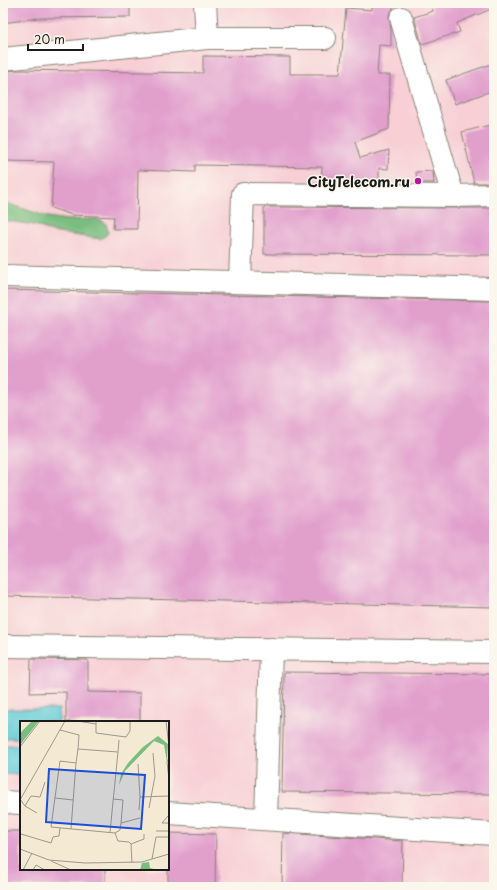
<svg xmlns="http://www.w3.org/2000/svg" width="497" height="890" viewBox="0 0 497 890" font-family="'Playpen Sans',sans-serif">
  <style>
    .built { fill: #f7cfd5; fill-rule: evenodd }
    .forest { fill: #7abd80; stroke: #4b6c4e }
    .water { fill: #5dcad4; stroke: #3c7378 }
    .building { fill: #e19fcc }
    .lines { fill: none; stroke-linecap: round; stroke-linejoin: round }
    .minor-casing { stroke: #888378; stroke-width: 24 }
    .minor { stroke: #fff; stroke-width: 22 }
    .poi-dot { fill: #b5179e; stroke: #fbf7ec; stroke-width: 1.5 }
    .labels { text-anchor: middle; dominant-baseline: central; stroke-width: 3; stroke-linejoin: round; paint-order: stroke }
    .poi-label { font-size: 14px; font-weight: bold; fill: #1c1c1c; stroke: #fbf7ec; text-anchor: end }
    .inset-road { fill: none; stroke: #9e988a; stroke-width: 1 }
    .view { fill: #1d4ed8; fill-opacity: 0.15; stroke: #1d4ed8; stroke-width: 2 }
    .inset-edge { fill: none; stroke: #1c1c1c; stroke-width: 2 }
  </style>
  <rect width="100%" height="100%" fill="#fbf7ec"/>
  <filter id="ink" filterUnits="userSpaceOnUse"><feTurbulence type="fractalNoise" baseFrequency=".025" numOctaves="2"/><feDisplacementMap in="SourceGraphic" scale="8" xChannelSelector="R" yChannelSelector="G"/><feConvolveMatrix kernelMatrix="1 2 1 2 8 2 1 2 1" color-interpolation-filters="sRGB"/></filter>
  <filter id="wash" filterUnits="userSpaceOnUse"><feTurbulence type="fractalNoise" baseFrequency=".012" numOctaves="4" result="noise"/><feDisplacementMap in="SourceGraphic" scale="16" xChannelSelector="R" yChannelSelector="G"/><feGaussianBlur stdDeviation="0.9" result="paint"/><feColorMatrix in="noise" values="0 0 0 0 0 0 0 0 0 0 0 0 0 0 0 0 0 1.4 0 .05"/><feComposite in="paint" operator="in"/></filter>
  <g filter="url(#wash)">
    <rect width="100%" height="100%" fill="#f4ead4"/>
    <path class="built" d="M 3,3 L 494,3 L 494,887 L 3,887 ZM 21,722 L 168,722 L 168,869 L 21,869 Z"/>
    <path class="forest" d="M 3,202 L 48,217 L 67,220 L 97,219 L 106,224 L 108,233 L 101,239 L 52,232 L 35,225 L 7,221 L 3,219 Z"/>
    <path class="water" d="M 3,709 L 59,709 L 59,722 L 21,722 L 21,738 L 3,738 Z
      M 3,745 L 21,745 L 21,775 L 3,774 Z"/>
    <g id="blocks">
      <path class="building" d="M 3,3 L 130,3 L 130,17 L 38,18 L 3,23 Z
        M 372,3 L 393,3 L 393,9 L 389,15 L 391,30 L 391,46 L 379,45 L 377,75 L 390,75 L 389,129 L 355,142 L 360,158 L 389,150 L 388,169 L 379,168 L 379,183 L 321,182 L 322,167 L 195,165 L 195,172 L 138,170 L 137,229 L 113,229 L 114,217 L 72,215 L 51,208 L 54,162 L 3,161 L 3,71 L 17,70 L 203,73 L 203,56 L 290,57 L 290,74 L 340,74 L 346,8 L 372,10 Z
        M 431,3 L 494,3 L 494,8 L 457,23 L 460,32 L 422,44 L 414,17 L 433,11 Z
        M 494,63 L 494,90 L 455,104 L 446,80 Z
        M 494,124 L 494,183 L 474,183 L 462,132 Z
        M 433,171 L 434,183 L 417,183 L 416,172 Z
        M 264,207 L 453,208 L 494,208 L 494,255 L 264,254 Z
        M 3,290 L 494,301 L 494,607 L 3,596 Z
        M 31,659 L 88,660 L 88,692 L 140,693 L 140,722 L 66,722 L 66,692 L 30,693 Z
        M 284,672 L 494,674 L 494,794 L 282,792 Z
        M 3,831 L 21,831 L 21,869 L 105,869 L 105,887 L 3,886 Z
        M 168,833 L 216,834 L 215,887 L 168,887 Z
        M 283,833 L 403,841 L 402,887 L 282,887 Z"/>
    </g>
  </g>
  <g filter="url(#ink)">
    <use href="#blocks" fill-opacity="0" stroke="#888378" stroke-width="1"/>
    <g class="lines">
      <g class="minor-casing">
        <path id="minor" d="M 205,3 L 207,38 L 325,38
          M 401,18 L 453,196 L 494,195
          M 3,59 L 207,38
          M 3,276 L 494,289
          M 240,282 L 243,194 L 453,196
          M 3,646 L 494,652
          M 3,802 L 21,803
          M 168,813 L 494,834
          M 266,819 L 271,649"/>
      </g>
      <use href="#minor" class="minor"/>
    </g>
  </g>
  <circle class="poi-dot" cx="418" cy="181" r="4"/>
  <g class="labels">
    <g class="poi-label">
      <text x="410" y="181">CityTelecom.ru</text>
    </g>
  </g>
  <g transform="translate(20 721)">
    <rect width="149" height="149" fill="#f4ead4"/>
    <path d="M 19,0 L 0,24 L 0,13 L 3,9 L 11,1 ZM 138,15 L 148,23 L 147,41 L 144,24 L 134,20 L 105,50 L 99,64 L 101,53 L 108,42 L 123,26 ZM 129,141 L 130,147 L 138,149 L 120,149 L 122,142 Z" fill="#7abd80"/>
    <path class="inset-road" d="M 57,0 L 76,3M 76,0 L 76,12 L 106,16 L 110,10 L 110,0M 146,0 L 149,26M 40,9 L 59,14 L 58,28 L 56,42 L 40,40 L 31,106 L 95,112 L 98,120 L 109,121 L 111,123 L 112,142M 0,26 L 20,0M 58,28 L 98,31 L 90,111M 98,31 L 99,19M 149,36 L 147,41 L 149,59M 118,43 L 120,76M 35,77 L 53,79M 0,78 L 5,85 L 17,92M 93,78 L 103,79 L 101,102M 0,79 L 45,0M 5,85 L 11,75 L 20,76 L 25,61M 129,87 L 135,55 L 133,32M 119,89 L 120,76 L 149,75M 148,95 L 142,102 L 149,102M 51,108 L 56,42M 136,110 L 149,110M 95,112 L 100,109 L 101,102 L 120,97M 0,115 L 1,113 L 31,122 L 33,116 L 39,115 L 40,107M 111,123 L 124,118 L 124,113M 0,128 L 29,139 L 65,142 L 122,141 L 149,133M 132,138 L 136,116 L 149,116M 31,140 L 51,149M 3,149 L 12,132M 13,149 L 16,144 L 25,149"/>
    <path class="view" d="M 29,48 L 125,54 L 121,108 L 26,101 Z"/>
    <rect width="149" height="149" class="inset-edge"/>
  </g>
  <rect width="497" height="890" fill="none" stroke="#fbf7ec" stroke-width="16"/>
  <path d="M28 44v6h55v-6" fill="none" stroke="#1c1c1c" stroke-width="2"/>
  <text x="34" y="44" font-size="12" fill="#1c1c1c" stroke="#fbf7ec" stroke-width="3" paint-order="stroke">20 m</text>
</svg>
